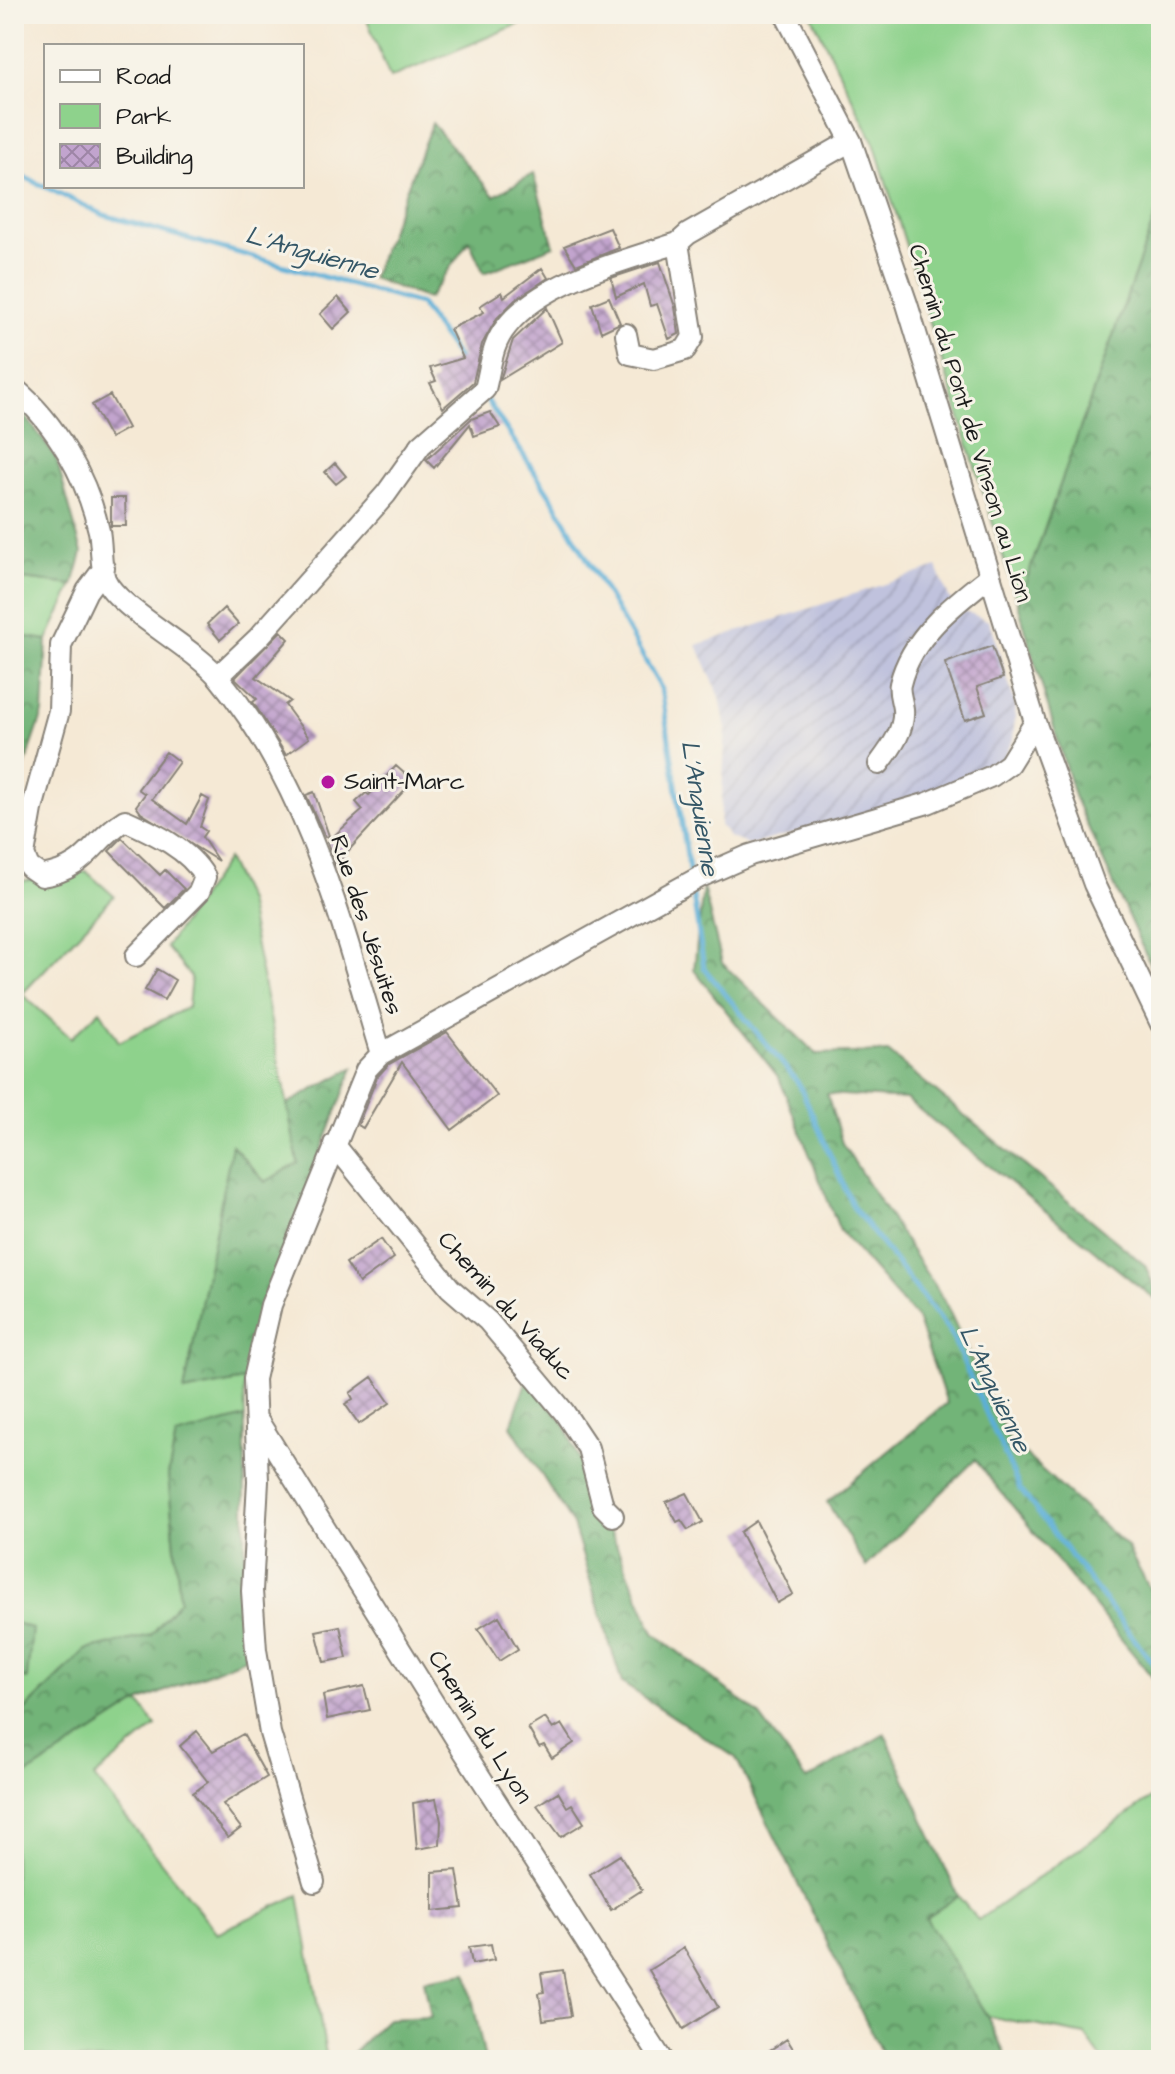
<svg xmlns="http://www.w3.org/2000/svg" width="1175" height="2074" viewBox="0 0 1175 2074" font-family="'Architects Daughter',sans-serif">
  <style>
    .industrial { fill: url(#industrial-furrows) }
    .green { fill: #8ed28c; stroke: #557754; stroke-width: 2 }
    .forest { fill: url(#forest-crowns); stroke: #47684a; stroke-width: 2 }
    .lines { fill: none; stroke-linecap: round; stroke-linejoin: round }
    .stream { stroke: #5bafd7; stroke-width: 5 }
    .building { fill: url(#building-cross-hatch) }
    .minor-casing { stroke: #888278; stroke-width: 24 }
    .minor { stroke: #fff; stroke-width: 20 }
    .poi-dot { fill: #b5179e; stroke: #f7f3e8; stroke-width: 3 }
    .labels { text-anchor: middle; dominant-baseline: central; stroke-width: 6; stroke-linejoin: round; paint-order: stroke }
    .street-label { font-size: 24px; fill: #1c1c1c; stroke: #f7f3e8 }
    .poi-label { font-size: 24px; fill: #1c1c1c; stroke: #f7f3e8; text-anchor: start }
    .water-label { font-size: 26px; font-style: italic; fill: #355767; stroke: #f7f3e8 }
  </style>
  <defs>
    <pattern id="industrial-furrows" width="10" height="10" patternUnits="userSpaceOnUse" patternTransform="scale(2)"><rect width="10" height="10" fill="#c0c2dd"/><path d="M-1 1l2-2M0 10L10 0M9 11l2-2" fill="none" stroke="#a4a6bd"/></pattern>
    <pattern id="forest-crowns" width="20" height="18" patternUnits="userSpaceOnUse" patternTransform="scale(2)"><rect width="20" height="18" fill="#72b478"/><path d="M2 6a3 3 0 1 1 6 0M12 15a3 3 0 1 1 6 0" fill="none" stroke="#5d9262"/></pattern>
    <pattern id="building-cross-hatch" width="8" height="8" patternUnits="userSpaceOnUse" patternTransform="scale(2)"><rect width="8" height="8" fill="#c2a4ce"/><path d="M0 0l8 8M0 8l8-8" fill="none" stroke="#9d85a6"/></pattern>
  </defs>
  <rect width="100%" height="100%" fill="#f7f3e8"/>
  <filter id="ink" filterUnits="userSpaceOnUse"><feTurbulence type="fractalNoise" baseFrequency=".0125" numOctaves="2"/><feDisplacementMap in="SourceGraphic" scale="16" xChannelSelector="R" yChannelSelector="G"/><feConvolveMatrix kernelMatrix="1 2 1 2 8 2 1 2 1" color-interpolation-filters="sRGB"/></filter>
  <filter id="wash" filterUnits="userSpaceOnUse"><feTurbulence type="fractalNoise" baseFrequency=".006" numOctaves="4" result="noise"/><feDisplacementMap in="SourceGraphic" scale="32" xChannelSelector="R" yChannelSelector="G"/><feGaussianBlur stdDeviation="1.8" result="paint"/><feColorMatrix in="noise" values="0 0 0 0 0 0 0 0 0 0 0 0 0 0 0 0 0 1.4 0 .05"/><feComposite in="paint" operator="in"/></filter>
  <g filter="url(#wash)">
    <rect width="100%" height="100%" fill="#f5e9d5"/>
    <path class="industrial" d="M 937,567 L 949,598 L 960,609 L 989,621 L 1016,706 L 1013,740 L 1000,764 L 916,800 L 749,845 L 729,837 L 720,825 L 726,729 L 720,697 L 697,645 Z"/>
    <path class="green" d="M 365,14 L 543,14 L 390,78 Z
      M 811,14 L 1161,14 L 1161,200 L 1018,604 L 874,143 Z
      M 14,578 L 73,585 L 47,640 L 14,635 Z
      M 227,859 L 247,901 L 299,1163 L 265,1182 L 232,1146 L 184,1392 L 244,1380 L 245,1417 L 176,1437 L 168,1475 L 180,1600 L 152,1635 L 86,1650 L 14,1721 L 14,887 L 17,882 L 86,871 L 114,896 L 22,994 L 71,1038 L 100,1010 L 119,1042 L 188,1007 L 191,977 L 166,947 Z
      M 139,1702 L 156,1726 L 94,1777 L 217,1933 L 299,1895 L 327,2060 L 14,2060 L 14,1766 L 20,1778 Z
      M 1161,1791 L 1161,2060 L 1103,2060 L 1085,2035 L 987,2016 L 925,1918 L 958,1896 L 978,1920 Z"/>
    <path class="forest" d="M 432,123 L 494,196 L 533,174 L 554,246 L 484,273 L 469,241 L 428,299 L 372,278 Z
      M 1161,200 L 1161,989 L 1074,796 L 1018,604 Z
      M 14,400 L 56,458 L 82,553 L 73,585 L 14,578 Z
      M 14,635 L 47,640 L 43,713 L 14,798 Z
      M 703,887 L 722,963 L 816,1054 L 888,1052 L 1145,1265 L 1161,1304 L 906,1099 L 827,1094 L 842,1143 L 946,1304 L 1009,1440 L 1126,1546 L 1151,1591 L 1161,1587 L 1161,1688 L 975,1460 L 866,1567 L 827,1502 L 947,1403 L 917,1319 L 840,1231 L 779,1078 L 694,970 Z
      M 353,1068 L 258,1318 L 244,1380 L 184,1392 L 232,1145 L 265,1182 L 298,1163 L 287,1104 Z
      M 527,1379 L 564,1423 L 654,1633 L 758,1714 L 807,1780 L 885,1734 L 958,1896 L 926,1918 L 987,2016 L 1008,2060 L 885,2060 L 736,1758 L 622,1683 L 573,1525 L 511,1426 Z
      M 245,1417 L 245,1658 L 139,1702 L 20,1779 L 14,1766 L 14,1721 L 86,1650 L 151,1635 L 180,1600 L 168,1475 L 176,1436 Z
      M 14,1622 L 32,1629 L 27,1679 L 14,1675 Z
      M 467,1973 L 485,2060 L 345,2060 L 387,2019 L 431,2017 L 424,1980 Z"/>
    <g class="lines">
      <path class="stream" d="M 14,172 L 104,215 L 420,304 L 461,362
        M 485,397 L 555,503 L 661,688 L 690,875
        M 692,889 L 704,968 L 799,1084 L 853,1207 L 950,1332 L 1020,1489 L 1161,1674"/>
    </g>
    <g id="blocks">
      <path class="building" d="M 610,228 L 619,248 L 576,265 L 564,246 Z
        M 660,262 L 675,307 L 679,334 L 669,339 L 657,304 L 650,306 L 644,284 L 616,297 L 611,278 Z
        M 542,268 L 548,278 L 515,300 L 497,318 L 482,344 L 473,382 L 443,408 L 430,383 L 436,381 L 430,368 L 463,358 L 450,329 L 484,312 L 480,306 L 502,292 L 504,297 Z
        M 338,297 L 351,312 L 333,329 L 320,314 Z
        M 609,297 L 620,323 L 601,332 L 592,304 Z
        M 547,308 L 562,342 L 500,380 L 513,340 Z
        M 110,395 L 128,428 L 110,438 L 92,405 Z
        M 490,412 L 500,427 L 474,436 L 470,424 L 434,468 L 426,460 L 471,419 Z
        M 335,463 L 346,476 L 336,484 L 325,472 Z
        M 111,498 L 125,498 L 126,526 L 111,526 Z
        M 224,608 L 238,624 L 220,640 L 207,624 Z
        M 281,631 L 289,639 L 256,677 L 290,701 L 285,705 L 309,738 L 286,755 L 253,702 L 257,699 L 235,678 Z
        M 992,646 L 1003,678 L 977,687 L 986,713 L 965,720 L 945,663 Z
        M 166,752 L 179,762 L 152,799 L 187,824 L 202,796 L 209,800 L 200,827 L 206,831 L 202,837 L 218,861 L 141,813 L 136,806 L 145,794 L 138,789 Z
        M 396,766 L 413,781 L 335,865 L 327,842 L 363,810 L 356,802 L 366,793 L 369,795 Z
        M 314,792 L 329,836 L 325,837 L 306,795 Z
        M 122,838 L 160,875 L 165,870 L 184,889 L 165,908 L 109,851 Z
        M 157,969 L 175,980 L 164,1000 L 145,990 Z
        M 447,1032 L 497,1096 L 452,1130 L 402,1062 L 363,1128 L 358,1125 L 377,1077 L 389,1064 Z
        M 381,1239 L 394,1258 L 359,1283 L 346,1263 Z
        M 372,1377 L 390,1403 L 359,1424 L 345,1404 L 353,1399 L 350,1393 Z
        M 687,1493 L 703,1522 L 688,1530 L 681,1520 L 677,1522 L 666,1502 Z
        M 756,1521 L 793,1594 L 777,1603 L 740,1532 Z
        M 499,1616 L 518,1649 L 499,1661 L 478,1629 Z
        M 340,1626 L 347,1658 L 324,1662 L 316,1631 Z
        M 364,1686 L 370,1710 L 327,1719 L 323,1695 Z
        M 545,1718 L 553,1729 L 562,1724 L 574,1743 L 552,1758 L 544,1745 L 539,1747 L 528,1728 Z
        M 197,1731 L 213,1751 L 243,1734 L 267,1777 L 223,1804 L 241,1828 L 228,1838 L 193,1793 L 208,1782 L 180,1746 Z
        M 558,1792 L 567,1807 L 572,1804 L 584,1823 L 561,1837 L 537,1805 Z
        M 436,1799 L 441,1821 L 440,1845 L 417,1849 L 413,1803 Z
        M 620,1855 L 642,1890 L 611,1910 L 590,1874 Z
        M 457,1870 L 463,1908 L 433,1911 L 433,1872 Z
        M 491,1944 L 494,1960 L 472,1964 L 469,1947 Z
        M 684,1948 L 718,2007 L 683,2029 L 649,1970 Z
        M 563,1970 L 571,2016 L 543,2020 L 539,1993 L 544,1992 L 541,1973 Z
        M 787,2039 L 800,2060 L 755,2060 Z"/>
    </g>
  </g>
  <g filter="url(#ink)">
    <use href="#blocks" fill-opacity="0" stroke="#888278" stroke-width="2"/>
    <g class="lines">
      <g class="minor-casing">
        <path id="minor" d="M 785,14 L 851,141 L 907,304 L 1035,722 L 1094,884 L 1161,1024
          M 626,334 L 630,354 L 654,359 L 685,350 L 693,337 L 678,243 L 688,234 L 851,141
          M 14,388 C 56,423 87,478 99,531 C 102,546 100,565 105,579 C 117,608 194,647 219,678 C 308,785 342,924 381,1054
          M 104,568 L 87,591 L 61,645 L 59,711 L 32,809 L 24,855 L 29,867 L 42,876 C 89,868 90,842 125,820 C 154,833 189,849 205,877 L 199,892 L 136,956
          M 218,676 L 258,638 L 386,494 L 421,445 L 485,389 C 491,367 491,345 507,326 C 542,281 626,260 678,243
          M 879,764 C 891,748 905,730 903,709 C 902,700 898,692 900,684 C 911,637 954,604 990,576
          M 334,1144 L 450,1288 L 488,1321 L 564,1412 L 588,1448 L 603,1506 L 613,1516
          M 258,1421 L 461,1747 L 662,2060
          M 314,1882 L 270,1733 L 256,1650 L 252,1591 L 258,1481 L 254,1379 L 271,1305 L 366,1070 L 381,1054 L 700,877 L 750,855 L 928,803 L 992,776 L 1009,764 L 1035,722"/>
      </g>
      <use href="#minor" class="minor"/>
    </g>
  </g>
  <circle class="poi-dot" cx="328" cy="782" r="8"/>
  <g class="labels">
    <g class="street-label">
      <text transform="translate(970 423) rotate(73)">Chemin du Pont de Vinson au Lion</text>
      <text transform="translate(366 925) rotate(72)">Rue des Jésuites</text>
      <text transform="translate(506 1306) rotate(48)">Chemin du Viaduc</text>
      <text transform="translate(480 1727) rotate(58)">Chemin du Lyon</text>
    </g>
    <g class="poi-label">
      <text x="344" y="782">Saint-Marc</text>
    </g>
    <g class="water-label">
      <text transform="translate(312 253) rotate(16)">L'Anguienne</text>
      <text transform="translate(700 808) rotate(81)">L'Anguienne</text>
      <text transform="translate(995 1389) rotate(65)">L'Anguienne</text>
    </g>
  </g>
  <rect width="1175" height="2074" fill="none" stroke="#f7f3e8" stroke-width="48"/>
  <rect x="44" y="44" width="260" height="144" fill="#f7f3e8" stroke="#9f9d96" stroke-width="2"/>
  <rect x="60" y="70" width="40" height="12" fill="#ffffff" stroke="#9f9d96" stroke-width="2"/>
  <text x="116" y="84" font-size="24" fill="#1c1c1c">Road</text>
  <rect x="60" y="104" width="40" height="24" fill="#8ed28c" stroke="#9f9d96" stroke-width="2"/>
  <text x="116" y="124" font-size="24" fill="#1c1c1c">Park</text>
  <rect x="60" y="144" width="40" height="24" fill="url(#building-cross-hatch)" stroke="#9f9d96" stroke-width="2"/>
  <text x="116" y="164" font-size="24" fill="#1c1c1c">Building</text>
</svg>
